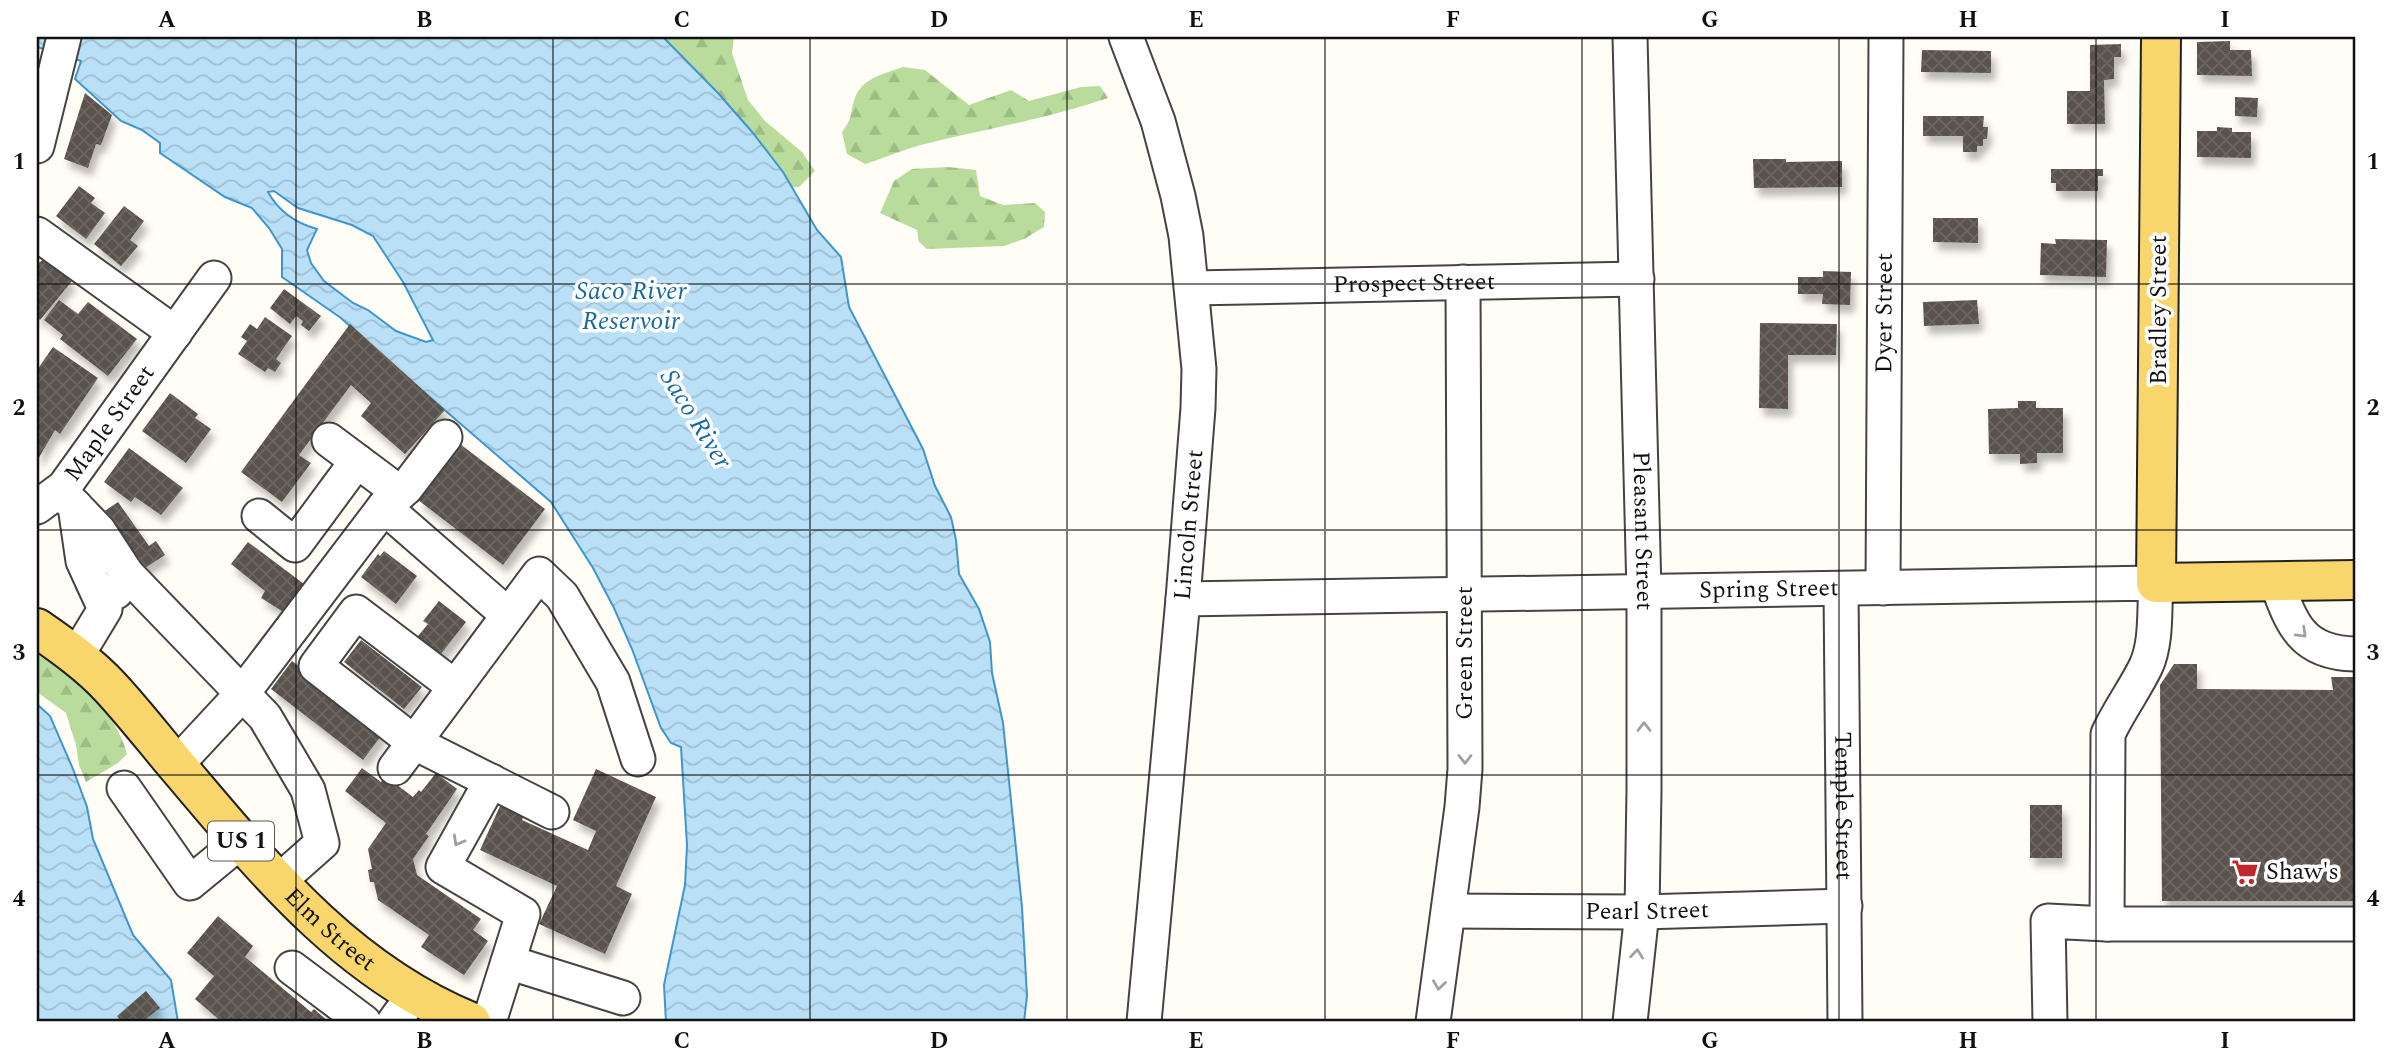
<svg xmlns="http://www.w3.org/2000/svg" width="2392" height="1059" viewBox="0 0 2392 1059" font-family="Spectral,serif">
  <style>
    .forest { fill: url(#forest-firs) }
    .water { fill: url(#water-waves); stroke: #3f96cf; stroke-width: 2; fill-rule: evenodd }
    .building { fill: url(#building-cross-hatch); filter: url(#shadow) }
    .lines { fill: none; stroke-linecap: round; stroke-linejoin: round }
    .minor-casing { stroke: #444; stroke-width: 37 }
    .major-casing { stroke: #222; stroke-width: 42 }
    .minor { stroke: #fff; stroke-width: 33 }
    .major { stroke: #f9d66b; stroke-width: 38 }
    .oneway { stroke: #a0a0a0 }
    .grid { fill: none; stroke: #111; stroke-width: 2; stroke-opacity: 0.55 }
    .labels { text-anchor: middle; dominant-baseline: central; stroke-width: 7; stroke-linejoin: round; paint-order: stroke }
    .shield { fill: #fff; stroke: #585858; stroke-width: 2 }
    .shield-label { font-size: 23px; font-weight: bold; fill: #111 }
    .street-label { font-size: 24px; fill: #111; stroke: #fff }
    .poi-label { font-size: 24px; fill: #111; stroke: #fff; text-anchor: start }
    .water-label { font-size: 26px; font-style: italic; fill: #1768a6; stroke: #fff }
    .neatline { fill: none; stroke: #111; stroke-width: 2.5 }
    .grid-label { font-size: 23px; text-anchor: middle; font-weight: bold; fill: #111 }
  </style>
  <defs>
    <pattern id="forest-firs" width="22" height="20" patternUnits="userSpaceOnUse" patternTransform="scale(1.75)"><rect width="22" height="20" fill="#b9dc9c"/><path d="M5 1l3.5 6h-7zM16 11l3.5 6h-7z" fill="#9ebc85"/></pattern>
    <pattern id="water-waves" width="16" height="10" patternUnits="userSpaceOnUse" patternTransform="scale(1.75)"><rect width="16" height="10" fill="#b9e0f7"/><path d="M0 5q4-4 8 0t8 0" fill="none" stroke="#9ebfd3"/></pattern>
    <pattern id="building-cross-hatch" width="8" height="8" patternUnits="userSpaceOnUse" patternTransform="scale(1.75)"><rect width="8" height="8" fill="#5a524d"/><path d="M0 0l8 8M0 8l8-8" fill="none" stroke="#6d6662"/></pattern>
    <filter id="shadow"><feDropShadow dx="4.5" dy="8" stdDeviation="3.5" flood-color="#0004"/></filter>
  </defs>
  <rect width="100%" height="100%" fill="#fffdf5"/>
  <path class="forest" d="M 635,37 L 734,37 L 732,53 L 748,100 L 765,121 L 802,152 L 815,171 L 799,187 L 770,189 Z
    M 903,67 L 925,70 L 969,105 L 1011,90 L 1029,101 L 1081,87 L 1100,86 L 1108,98 C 1047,119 984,129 921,145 C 902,150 884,158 865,164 L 847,154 L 842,132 C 852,119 850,115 854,101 C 860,78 884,74 903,67 Z
    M 948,167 L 976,170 L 980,196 L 1003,205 L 1035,203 L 1045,212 L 1044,227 L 1024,239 L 1004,246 L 927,249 L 919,242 L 917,230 L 880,213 L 894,181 L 912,169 Z
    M 37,654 C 72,677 117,711 127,754 L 118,763 L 86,782 L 79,765 L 76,745 L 66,713 L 37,692 Z"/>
  <path class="water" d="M 37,37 L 663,37 L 718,93 L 753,133 L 783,172 L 817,230 L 841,257 L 849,307 L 923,449 L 935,486 L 951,517 L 956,540 L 959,574 L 979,609 L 990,642 L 992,673 L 1003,723 L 1022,907 L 1027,996 L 1024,1022 L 666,1022 L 664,985 L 685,885 L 687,845 L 681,747 L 671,743 L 661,728 L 632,649 L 614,608 L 593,568 L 551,502 L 381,355 L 341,318 L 282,277 L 282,249 L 269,228 L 252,208 L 225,197 L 160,153 L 160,143 L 142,130 L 121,121 L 75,79 L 81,61 L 37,47 ZM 274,191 L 298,208 L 352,225 L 373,236 L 403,282 L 433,340 L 426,342 L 396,331 L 368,310 L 353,303 L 324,281 L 311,263 L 307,250 L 317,229 C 295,223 279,212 268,192 Z
    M 37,704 L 50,716 L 73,769 L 87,807 L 93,839 L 133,935 L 171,980 L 178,1022 L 37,1022 Z"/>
  <path class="building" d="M 2230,41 L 2230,50 L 2251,50 L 2252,76 L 2197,75 L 2197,42 Z
    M 2121,44 L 2121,57 L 2114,57 L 2114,79 L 2104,80 L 2105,124 L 2067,124 L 2067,91 L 2090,91 L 2090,45 Z
    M 1922,50 L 1991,51 L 1991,73 L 1921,72 Z
    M 85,93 L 112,115 L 101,145 L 96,144 L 88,168 L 64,159 Z
    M 2235,97 L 2258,98 L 2257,117 L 2235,116 Z
    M 1923,116 L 1984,116 L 1983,127 L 1988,127 L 1987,139 L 1983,139 L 1983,146 L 1977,146 L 1977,152 L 1963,152 L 1963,136 L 1923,136 Z
    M 2217,127 L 2232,128 L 2232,132 L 2251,132 L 2251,158 L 2197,157 L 2197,131 L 2217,131 Z
    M 1753,159 L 1786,159 L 1786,162 L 1842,161 L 1842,187 L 1754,188 Z
    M 2051,169 L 2103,169 L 2103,176 L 2098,176 L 2098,191 L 2056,191 L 2056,183 L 2051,183 Z
    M 79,186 L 95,198 L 91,203 L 105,213 L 86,239 L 56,216 Z
    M 124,206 L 144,221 L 130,240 L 138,246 L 121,266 L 94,244 Z
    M 1933,218 L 1978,218 L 1978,243 L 1933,242 Z
    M 2055,239 L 2107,240 L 2106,277 L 2040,275 L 2041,243 L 2056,244 Z
    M 44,259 L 72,281 L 40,320 L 37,317 L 37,264 Z
    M 1823,271 L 1851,272 L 1850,305 L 1822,304 L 1823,294 L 1798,294 L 1798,277 L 1823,277 Z
    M 284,289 L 321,316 L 309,331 L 301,325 L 303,321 L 296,316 L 290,324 L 270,308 Z
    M 59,300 L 78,314 L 88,302 L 137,339 L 108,376 L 60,339 L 63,335 L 44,320 Z
    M 1977,300 L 1979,324 L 1924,326 L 1923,302 Z
    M 265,317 L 292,336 L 276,359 L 281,363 L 275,372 L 268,368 L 265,372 L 238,354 L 247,341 L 241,337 L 250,324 L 257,329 Z
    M 1760,323 L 1837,324 L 1836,355 L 1788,355 L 1788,409 L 1759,408 Z
    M 350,324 L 445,410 L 405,454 L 361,416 L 371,403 L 351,385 L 299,455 L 311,463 L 282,502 L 241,472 Z
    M 53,347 L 98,378 L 60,434 L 55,430 L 37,461 L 37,370 Z
    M 170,393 L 198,414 L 195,418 L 211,429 L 186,463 L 142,431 Z
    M 2018,401 L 2036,401 L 2036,408 L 2063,408 L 2063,453 L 2037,453 L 2037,463 L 2020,464 L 2020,454 L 1989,454 L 1988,409 L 2018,408 Z
    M 460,444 L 545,509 L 503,565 L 418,500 Z
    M 129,448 L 183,488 L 161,515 L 135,497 L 131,502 L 104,482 Z
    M 118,502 L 149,546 L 156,541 L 165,555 L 142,570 L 103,512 Z
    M 248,542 L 304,584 L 282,611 L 261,598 L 265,591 L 231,564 Z
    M 384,551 L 417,576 L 396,604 L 361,577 L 378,554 L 380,556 Z
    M 439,601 L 466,622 L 437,659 L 414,641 L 428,624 L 423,621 Z
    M 361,640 L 422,687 L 404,709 L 344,662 Z
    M 292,661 L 384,732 L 363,760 L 271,689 Z
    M 2174,664 L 2197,664 L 2197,689 L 2333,690 L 2331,677 L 2355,677 L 2355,901 L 2162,901 L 2160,685 Z
    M 362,768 L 381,782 L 385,776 L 413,797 L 419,790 L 421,792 L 436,773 L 457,789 L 426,834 L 429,836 L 413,859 L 417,875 L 481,919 L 473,930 L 488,941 L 464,975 L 421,947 L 429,935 L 378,900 L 374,882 L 370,882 L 368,870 L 372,869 L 368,849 L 386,823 L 345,791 Z
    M 596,769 L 656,797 L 616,886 L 632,894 L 605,954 L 539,924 L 557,886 L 480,850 L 500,806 L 523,817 L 522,820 L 588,850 L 596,831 L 573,820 Z
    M 2030,805 L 2062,805 L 2062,858 L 2030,858 Z
    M 218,916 L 253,946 L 245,957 L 311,1012 L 314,1009 L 329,1022 L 222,1022 L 195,999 L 214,976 L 187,953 Z
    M 146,991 L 160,1008 L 142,1022 L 122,1022 L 117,1016 Z"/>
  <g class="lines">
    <g class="minor-casing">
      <g id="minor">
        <path d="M 1126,37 L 1158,121 L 1178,196 L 1186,236 L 1199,369 L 1198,408 L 1183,599 L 1144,1022"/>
        <path id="s1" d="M 1630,37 L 1644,593 L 1644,790 L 1642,912 L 1630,1022"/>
        <path d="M 37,146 L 64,37"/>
        <path d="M 37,234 L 175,333"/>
        <path id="s2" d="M 1192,288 L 1637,279"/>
        <path d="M 329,440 L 400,493"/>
        <path d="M 60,491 L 75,506 L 83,561 L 105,609 L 76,657"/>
        <path d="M 75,506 L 99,531 L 127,574 L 116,592"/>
        <path id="s3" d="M 37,507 L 64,487 L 214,278"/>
        <path d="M 384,507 L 508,615"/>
        <path d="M 259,516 L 295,545 L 357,461"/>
        <path d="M 127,574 L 265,717 L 308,790 L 322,843 L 278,882"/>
        <path d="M 2276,581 C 2292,625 2302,653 2355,654"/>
        <path id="s4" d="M 1883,588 L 1886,37"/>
        <path id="s5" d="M 1841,589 L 1845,1022"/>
        <path id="s6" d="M 1183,599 L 2156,583 C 2154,609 2157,642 2146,666 C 2135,689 2119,710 2108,734 L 2107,924"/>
        <path d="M 455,687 L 356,612 L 316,666 L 415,743 L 552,812"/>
        <path d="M 176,765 L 242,694 L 384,507 L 406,488 L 445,437"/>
        <path d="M 395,768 L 539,574 L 562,596 L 613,682 L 638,759"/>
        <path d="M 124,788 L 190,883 L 241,841"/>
        <path id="s7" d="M 1449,911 L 1642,912 L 1845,906"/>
        <path d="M 508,962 L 623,998"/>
        <path d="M 292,968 L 364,1022"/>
        <path d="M 394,1022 L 414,994"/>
        <path d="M 489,1022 L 523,914 L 443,867 L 491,781"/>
        <path d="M 1433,1022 L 1462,807 L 1465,769 L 1463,282"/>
        <path d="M 2050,1022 L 2048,921 L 2107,924 L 2355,924"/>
      </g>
    </g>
    <g class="major-casing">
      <g id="major">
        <path d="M 2161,37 L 2156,583 L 2355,580"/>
        <path id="s8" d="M 37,628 C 63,646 90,665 111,688 C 134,713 155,740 177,766 C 263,867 344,970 471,1022"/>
      </g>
    </g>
    <use href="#minor" class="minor"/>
    <use href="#major" class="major"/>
  </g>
  <defs><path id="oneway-chevron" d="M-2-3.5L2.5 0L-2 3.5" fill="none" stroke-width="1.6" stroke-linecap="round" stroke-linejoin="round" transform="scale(1.75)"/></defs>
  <g class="oneway">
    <use href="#oneway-chevron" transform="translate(2302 633) rotate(44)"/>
    <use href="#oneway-chevron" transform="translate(1644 727) rotate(-90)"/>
    <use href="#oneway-chevron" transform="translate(1465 759) rotate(90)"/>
    <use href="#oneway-chevron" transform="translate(458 841) rotate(119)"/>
    <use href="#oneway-chevron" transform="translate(1637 954) rotate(-84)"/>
    <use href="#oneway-chevron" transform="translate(1439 985) rotate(98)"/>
  </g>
  <path class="grid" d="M 296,37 L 296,1022M 553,37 L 553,1022M 810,37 L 810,1022M 1067,37 L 1067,1022M 1325,37 L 1325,1022M 1582,37 L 1582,1022M 1839,37 L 1839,1022M 2096,37 L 2096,1022M 37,284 L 2355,284M 37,530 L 2355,530M 37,775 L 2355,775"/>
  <defs>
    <g id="supermarket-bare" transform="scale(2.1)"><path d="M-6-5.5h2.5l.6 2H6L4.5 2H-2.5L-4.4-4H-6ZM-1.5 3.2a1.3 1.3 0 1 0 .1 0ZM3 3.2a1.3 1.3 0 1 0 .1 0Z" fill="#c4262e" stroke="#fff" stroke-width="2.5" paint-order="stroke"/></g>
  </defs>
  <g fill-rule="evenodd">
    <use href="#supermarket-bare" x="2245" y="872"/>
  </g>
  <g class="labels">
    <rect class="shield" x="208" y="821.5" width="66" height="39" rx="5"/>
    <g class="shield-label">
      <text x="241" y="841">US 1</text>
    </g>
    <g class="street-label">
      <text stroke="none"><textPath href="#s2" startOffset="222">Prospect Street</textPath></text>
      <text transform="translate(2159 310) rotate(-90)">Bradley Street</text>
      <text stroke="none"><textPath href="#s4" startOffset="275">Dyer Street</textPath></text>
      <text stroke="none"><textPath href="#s3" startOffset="112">Maple Street</textPath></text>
      <text transform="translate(1189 525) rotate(-85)">Lincoln Street</text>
      <text stroke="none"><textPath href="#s1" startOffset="494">Pleasant Street</textPath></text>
      <text stroke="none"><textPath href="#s6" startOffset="586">Spring Street</textPath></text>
      <text transform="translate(1465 653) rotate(-90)">Green Street</text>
      <text stroke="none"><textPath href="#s5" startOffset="217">Temple Street</textPath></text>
      <text stroke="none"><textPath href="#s7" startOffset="198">Pearl Street</textPath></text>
      <text stroke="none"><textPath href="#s8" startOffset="422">Elm Street</textPath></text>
    </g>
    <g class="poi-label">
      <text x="2266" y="872">Shaw's</text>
    </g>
    <g class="water-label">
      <text x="631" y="291">Saco River<tspan x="631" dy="30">Reservoir</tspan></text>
      <text transform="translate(696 419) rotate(58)">Saco River</text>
    </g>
  </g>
  <rect width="2392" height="1059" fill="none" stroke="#ffffff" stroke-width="77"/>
  <rect x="38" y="38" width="2316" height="982" class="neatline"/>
  <g class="grid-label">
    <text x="167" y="27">A</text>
    <text x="424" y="27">B</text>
    <text x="682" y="27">C</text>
    <text x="939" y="27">D</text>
    <text x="1196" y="27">E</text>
    <text x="1453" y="27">F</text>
    <text x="1710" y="27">G</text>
    <text x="1968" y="27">H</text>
    <text x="2225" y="27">I</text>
    <text x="19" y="169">1</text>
    <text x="2373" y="169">1</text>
    <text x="19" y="415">2</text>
    <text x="2373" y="415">2</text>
    <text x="19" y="660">3</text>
    <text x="2373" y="660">3</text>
    <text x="19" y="906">4</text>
    <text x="2373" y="906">4</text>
    <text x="167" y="1048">A</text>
    <text x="424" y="1048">B</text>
    <text x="682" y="1048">C</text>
    <text x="939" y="1048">D</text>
    <text x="1196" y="1048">E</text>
    <text x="1453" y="1048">F</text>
    <text x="1710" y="1048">G</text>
    <text x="1968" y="1048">H</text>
    <text x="2225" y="1048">I</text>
  </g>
</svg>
